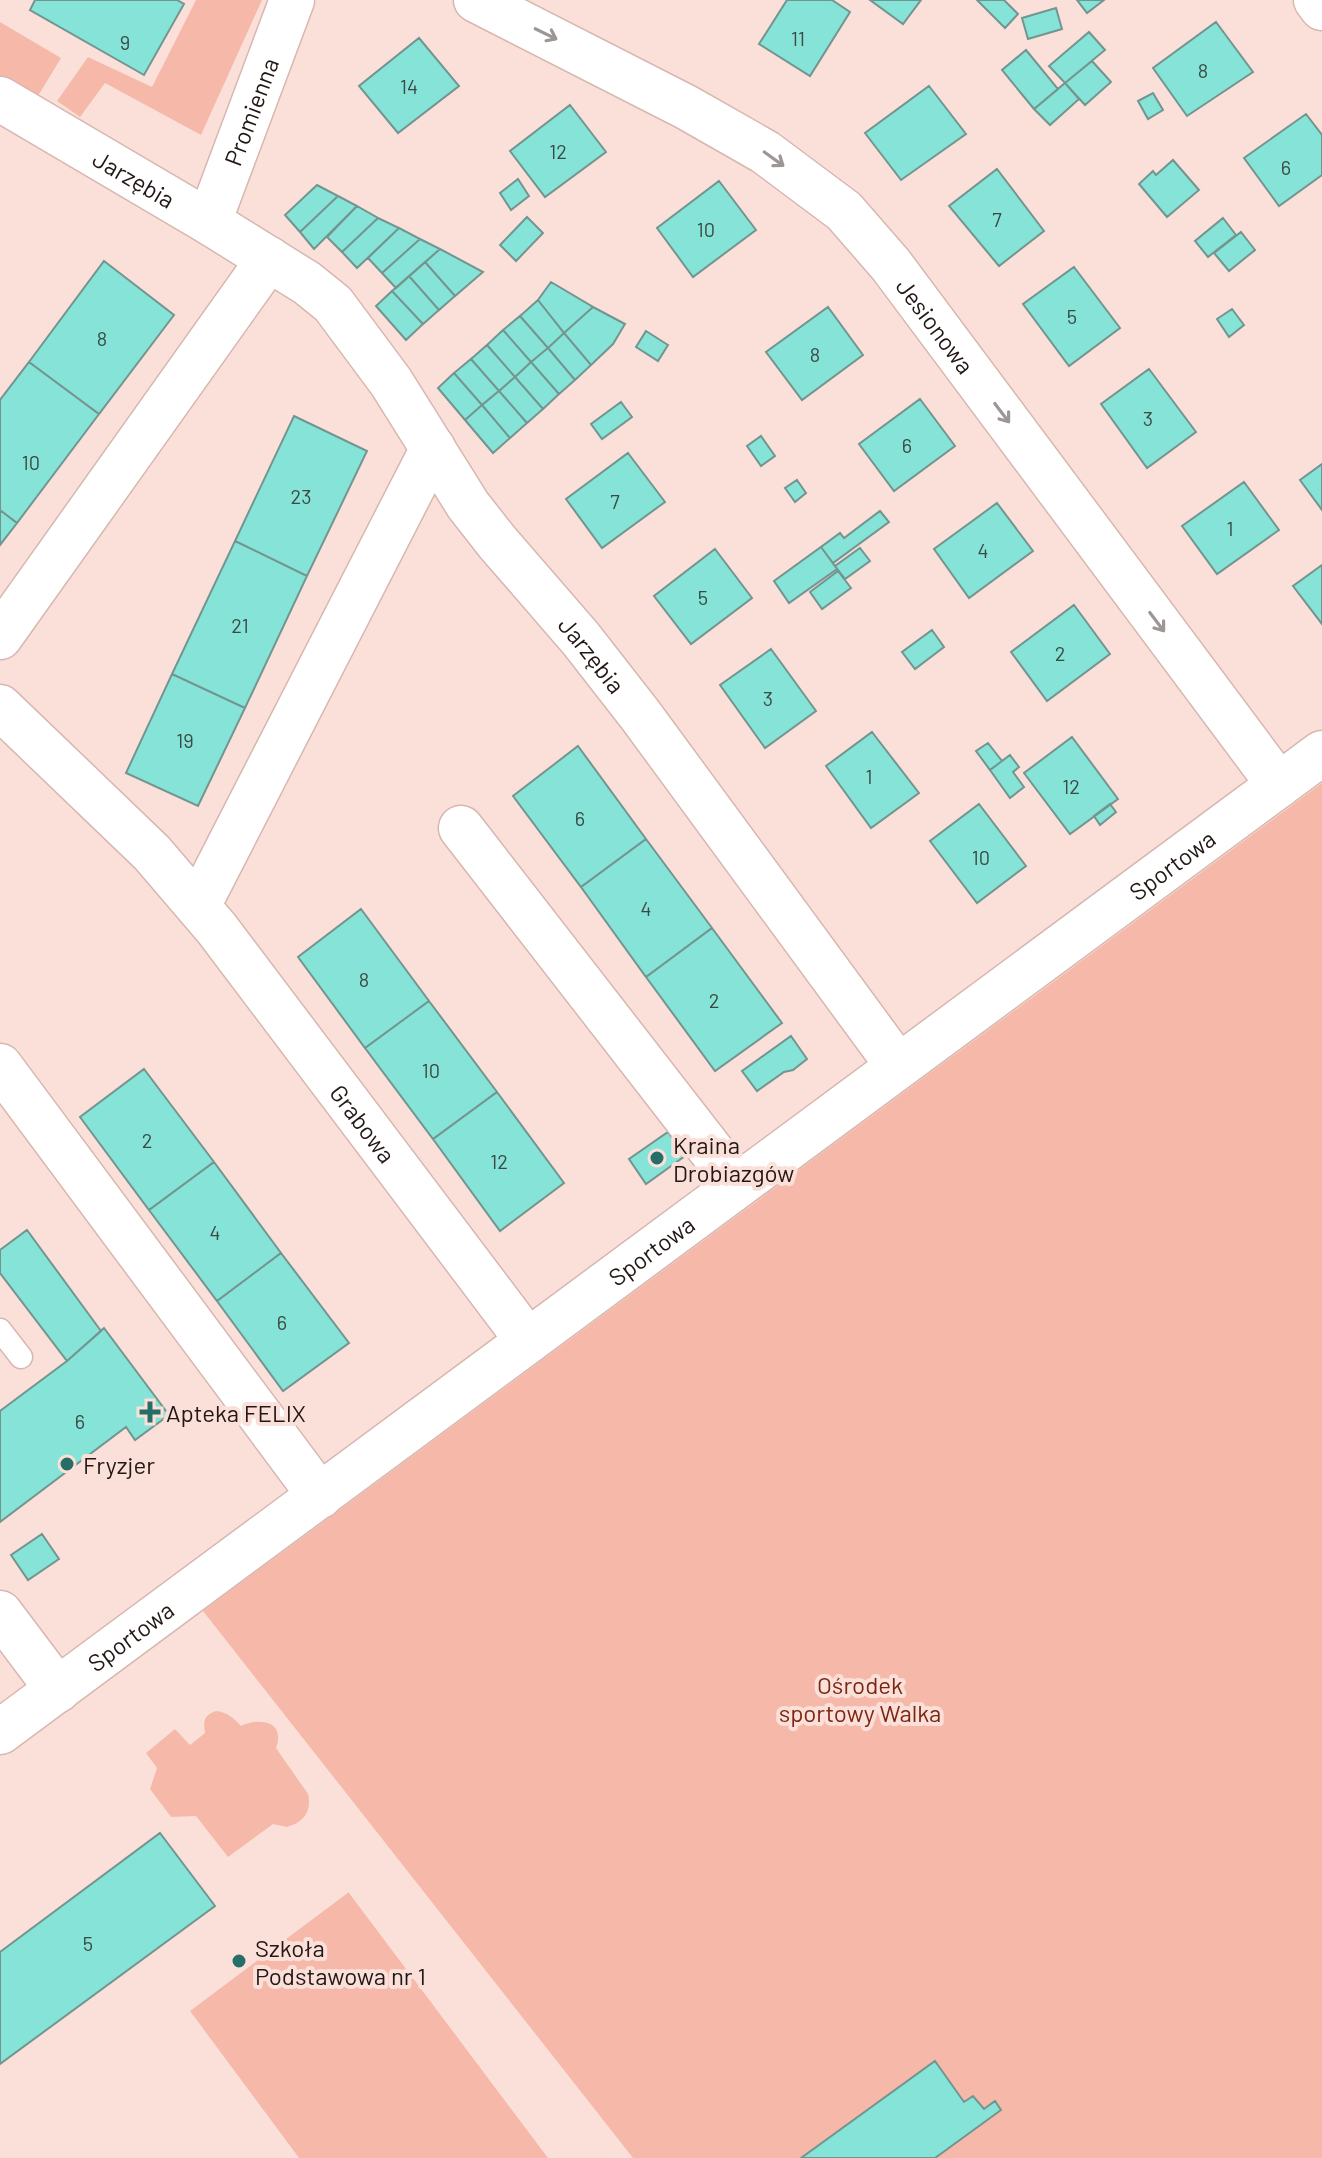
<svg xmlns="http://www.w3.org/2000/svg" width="1322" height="2158" viewBox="0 0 1322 2158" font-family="Barlow,sans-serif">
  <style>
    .green { fill: #f6b9a9 }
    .building { fill: #86e3d7; stroke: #739590; stroke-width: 2 }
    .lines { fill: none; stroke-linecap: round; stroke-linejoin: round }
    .lane-casing { stroke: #d7b7af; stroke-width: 25 }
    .street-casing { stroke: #d7b7af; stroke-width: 47 }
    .lane { stroke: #fff; stroke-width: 22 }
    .street { stroke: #fff; stroke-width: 44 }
    .oneway { stroke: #9c9795 }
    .poi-dot { fill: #266e67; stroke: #fbe0da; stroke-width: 3 }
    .labels { text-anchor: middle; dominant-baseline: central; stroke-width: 8; stroke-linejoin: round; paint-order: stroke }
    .number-label { font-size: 20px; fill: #3b4a45 }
    .street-label { font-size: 24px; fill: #221714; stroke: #fbe0da }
    .poi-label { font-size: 24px; fill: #221714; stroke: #fbe0da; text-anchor: start }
    .park-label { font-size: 24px; fill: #7a2712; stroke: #fbe0da }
  </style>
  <rect width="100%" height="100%" fill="#fbe0da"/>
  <path class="green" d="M 196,0 L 262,0 L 201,135 L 105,83 L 80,117 L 57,101 L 88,57 L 152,87 Z
    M 0,22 L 61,58 L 32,106 L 0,87 Z
    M 1322,783 L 1322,2158 L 633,2158 L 203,1611 Z
    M 216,1711 C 227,1712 234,1718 241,1726 C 260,1717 286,1721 276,1748 L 308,1794 C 312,1811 304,1822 287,1827 L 273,1824 L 228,1857 L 196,1816 L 171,1817 L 150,1789 L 157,1768 L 146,1753 L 175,1729 L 190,1745 L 205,1733 C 203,1721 204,1715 216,1711 Z
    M 349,1892 L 349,1893 L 548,2158 L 299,2158 L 190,2011 Z"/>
  <path class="building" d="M 35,0 L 177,0 L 184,4 L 144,75 L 30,10 Z
    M 787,0 L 832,0 L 850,12 L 810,76 L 759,44 Z
    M 870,0 L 921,0 L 903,24 Z
    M 977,0 L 1004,0 L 1018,14 L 1005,28 Z
    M 1077,0 L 1104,0 L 1087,13 Z
    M 1056,8 L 1062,29 L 1028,39 L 1022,18 Z
    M 1216,22 L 1253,72 L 1187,116 L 1153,68 Z
    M 1089,32 L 1105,50 L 1065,83 L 1049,66 Z
    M 419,38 L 459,86 L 398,133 L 359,86 Z
    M 1026,50 L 1058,89 L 1034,109 L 1002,70 Z
    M 1092,61 L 1111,82 L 1085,105 L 1065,83 Z
    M 1065,83 L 1079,99 L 1050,125 L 1034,109 Z
    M 929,86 L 966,134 L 901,180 L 865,133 Z
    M 1153,93 L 1163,110 L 1148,119 L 1138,101 Z
    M 570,105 L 606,152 L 545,197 L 510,151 Z
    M 1306,114 L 1322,135 L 1322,175 L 1279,206 L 1244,158 Z
    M 1173,160 L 1199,190 L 1167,217 L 1139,184 L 1153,171 L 1156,175 Z
    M 997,169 L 1044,231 L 999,266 L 949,206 Z
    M 518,179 L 529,196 L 511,210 L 500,193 Z
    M 719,181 L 756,230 L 693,277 L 657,228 Z
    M 317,185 L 338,196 L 300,232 L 285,215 Z
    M 338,196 L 357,206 L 314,249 L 300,232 Z
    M 357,206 L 378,218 L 342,252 L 327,237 Z
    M 527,217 L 543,233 L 516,261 L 500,245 Z
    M 378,218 L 399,228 L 357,268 L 342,252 Z
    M 1223,218 L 1236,235 L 1208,257 L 1195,241 Z
    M 399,228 L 420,239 L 382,273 L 368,258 Z
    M 1241,232 L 1255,250 L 1229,271 L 1214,253 Z
    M 420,239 L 440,249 L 396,288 L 382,273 Z
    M 440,249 L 483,272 L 455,296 L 425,262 Z
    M 104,261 L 174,315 L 99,414 L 29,362 Z
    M 425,262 L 455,296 L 439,310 L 409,276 Z
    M 1074,267 L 1120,328 L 1069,366 L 1023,304 Z
    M 409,276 L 439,310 L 423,324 L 392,291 Z
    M 551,282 L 593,307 L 564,333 L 538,300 Z
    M 392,291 L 423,324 L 406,340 L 376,306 Z
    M 538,300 L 564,333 L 548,348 L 520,316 Z
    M 593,307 L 625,324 L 613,344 L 591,365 L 564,333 Z
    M 828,307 L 863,355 L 802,400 L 766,352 Z
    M 1232,309 L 1244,325 L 1229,337 L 1217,319 Z
    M 520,316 L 548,348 L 531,362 L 503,330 Z
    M 503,330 L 531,362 L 515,377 L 487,345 Z
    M 646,331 L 668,345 L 658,361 L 636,347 Z
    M 564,333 L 591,365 L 575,380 L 548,348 Z
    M 487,345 L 515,377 L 499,391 L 471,359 Z
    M 548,348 L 575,380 L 559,394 L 531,362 Z
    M 471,359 L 499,391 L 482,405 L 454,373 Z
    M 29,362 L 99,414 L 17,523 L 0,510 L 0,400 Z
    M 531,362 L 559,394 L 543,409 L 515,377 Z
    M 1149,369 L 1196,432 L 1147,468 L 1101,404 Z
    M 454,373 L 482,405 L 465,420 L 438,388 Z
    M 515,377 L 543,409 L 527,423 L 499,391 Z
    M 499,391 L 527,423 L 510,438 L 482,405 Z
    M 920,399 L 955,446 L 894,491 L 859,444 Z
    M 621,402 L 632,417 L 602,439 L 591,424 Z
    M 482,405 L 510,438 L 493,453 L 465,420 Z
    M 294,416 L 367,451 L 307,576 L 235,541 Z
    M 761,436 L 775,456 L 761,466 L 747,446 Z
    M 628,453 L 665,502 L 602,548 L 566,499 Z
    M 1322,464 L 1322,510 L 1300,480 Z
    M 797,480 L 806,493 L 795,502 L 785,488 Z
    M 1244,482 L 1279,530 L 1217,574 L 1182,526 Z
    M 997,503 L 1033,551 L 969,598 L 934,549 Z
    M 0,510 L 17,523 L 0,545 Z
    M 880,511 L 889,522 L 833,563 L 821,547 L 840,533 L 844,538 Z
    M 235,541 L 307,576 L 245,708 L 172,674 Z
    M 821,547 L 837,569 L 789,603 L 774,581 Z
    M 860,548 L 870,561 L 845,579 L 835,566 Z
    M 715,549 L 752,598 L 691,644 L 654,596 Z
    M 1322,565 L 1322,624 L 1293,586 Z
    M 838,571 L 851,588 L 822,609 L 810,592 Z
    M 1074,605 L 1110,654 L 1047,701 L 1011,652 Z
    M 932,630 L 944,647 L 915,669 L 902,652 Z
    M 771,649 L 816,711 L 765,748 L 720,685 Z
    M 172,674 L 245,708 L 198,806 L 126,773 Z
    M 872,732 L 919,793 L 871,828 L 826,766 Z
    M 1072,737 L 1118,799 L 1070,834 L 1024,773 Z
    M 988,743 L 1002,761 L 990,770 L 976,751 Z
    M 578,746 L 646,839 L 581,887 L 513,796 Z
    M 1010,755 L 1019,767 L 1013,772 L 1024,787 L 1010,798 L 990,770 Z
    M 979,804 L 1026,866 L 977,903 L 930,841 Z
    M 1110,804 L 1116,812 L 1100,825 L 1094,816 Z
    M 646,839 L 712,928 L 646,977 L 581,887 Z
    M 361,909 L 429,1001 L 365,1048 L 298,957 Z
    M 712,928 L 782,1023 L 715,1071 L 646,977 Z
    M 429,1001 L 497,1092 L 433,1139 L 365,1048 Z
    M 791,1036 L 807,1059 L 793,1070 L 784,1072 L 757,1091 L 742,1071 Z
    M 144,1069 L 214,1162 L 149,1210 L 80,1117 Z
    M 497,1092 L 564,1183 L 500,1231 L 433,1139 Z
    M 668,1132 L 685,1156 L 646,1184 L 629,1159 Z
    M 214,1162 L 281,1253 L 217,1301 L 149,1210 Z
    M 27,1230 L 101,1331 L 67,1361 L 0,1273 L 0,1250 Z
    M 281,1253 L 349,1343 L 283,1391 L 217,1301 Z
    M 104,1328 L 169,1415 L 135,1440 L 126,1427 L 0,1522 L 0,1411 L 67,1361 Z
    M 42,1534 L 59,1559 L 28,1580 L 11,1555 Z
    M 160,1833 L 215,1906 L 0,2064 L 0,1952 Z
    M 935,2061 L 964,2102 L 973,2096 L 984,2109 L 995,2101 L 1001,2110 L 935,2158 L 801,2158 Z"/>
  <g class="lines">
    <g class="lane-casing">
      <path id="lane" d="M 0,1330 L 21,1357"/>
    </g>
    <g class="street-casing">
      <g id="street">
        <path id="s1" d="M 476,0 L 686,107 L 765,152 L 844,211 L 891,265 L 1279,785"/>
        <path d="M 1316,0 L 1322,8"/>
        <path id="s2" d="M 0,99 L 209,222 L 307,283 L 333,304 L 391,382 L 468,505 L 497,542 L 581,639 L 641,716 L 898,1066"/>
        <path id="s3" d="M 209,222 L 292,0"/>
        <path d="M 0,637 L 269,259"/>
        <path id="s4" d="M 0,707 L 152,853 L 217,929 L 528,1341"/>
        <path d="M 461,828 L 738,1185"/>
        <path d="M 198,906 L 433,448"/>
        <path d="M 0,1066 L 320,1496"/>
        <path d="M 0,1613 L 58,1690"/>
        <path id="s5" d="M 0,1732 L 1322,753"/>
      </g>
    </g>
    <use href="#lane" class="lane"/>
    <use href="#street" class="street"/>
  </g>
  <defs><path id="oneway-shaft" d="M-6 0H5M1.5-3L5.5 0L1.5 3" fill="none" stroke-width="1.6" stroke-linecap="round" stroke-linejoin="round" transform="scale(2)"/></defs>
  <g class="oneway">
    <use href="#oneway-shaft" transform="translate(546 34) rotate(26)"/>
    <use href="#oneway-shaft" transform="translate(774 159) rotate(36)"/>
    <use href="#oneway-shaft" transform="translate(1002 413) rotate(53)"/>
    <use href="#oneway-shaft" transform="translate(1157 622) rotate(53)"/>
  </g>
  <g class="poi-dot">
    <circle cx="657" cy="1158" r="8"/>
    <path d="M146 1400h8v8h8v8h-8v8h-8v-8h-8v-8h8z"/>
    <circle cx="67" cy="1464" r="8"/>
    <circle cx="239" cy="1961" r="8"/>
  </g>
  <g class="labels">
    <g class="number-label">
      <text x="798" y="38">11</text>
      <text x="125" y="42">9</text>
      <text x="1203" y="70">8</text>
      <text x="409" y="86">14</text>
      <text x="558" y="151">12</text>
      <text x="1286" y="167">6</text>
      <text x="997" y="219">7</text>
      <text x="706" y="229">10</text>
      <text x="1072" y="316">5</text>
      <text x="102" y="338">8</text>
      <text x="815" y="354">8</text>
      <text x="1148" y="418">3</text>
      <text x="907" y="445">6</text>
      <text x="31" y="462">10</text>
      <text x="301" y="496">23</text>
      <text x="615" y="501">7</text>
      <text x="1230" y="528">1</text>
      <text x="983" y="550">4</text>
      <text x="703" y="597">5</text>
      <text x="240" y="625">21</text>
      <text x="1060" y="653">2</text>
      <text x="768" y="698">3</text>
      <text x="185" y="740">19</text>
      <text x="869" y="776">1</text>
      <text x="1071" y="786">12</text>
      <text x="580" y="818">6</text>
      <text x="981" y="857">10</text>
      <text x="646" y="908">4</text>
      <text x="364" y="979">8</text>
      <text x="714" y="1000">2</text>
      <text x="431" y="1070">10</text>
      <text x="147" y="1140">2</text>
      <text x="499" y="1161">12</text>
      <text x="215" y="1232">4</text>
      <text x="282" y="1322">6</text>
      <text x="80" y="1421">6</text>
      <text x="88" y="1943">5</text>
    </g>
    <g class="street-label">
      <text stroke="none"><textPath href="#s3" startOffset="118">Promienna</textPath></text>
      <text stroke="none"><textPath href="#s2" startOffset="156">Jarzębia</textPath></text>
      <text stroke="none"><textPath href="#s1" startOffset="572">Jesionowa</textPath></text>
      <text stroke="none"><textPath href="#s2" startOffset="828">Jarzębia</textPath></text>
      <text stroke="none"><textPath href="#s5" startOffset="1458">Sportowa</textPath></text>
      <text stroke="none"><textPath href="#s4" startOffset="554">Grabowa</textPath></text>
      <text stroke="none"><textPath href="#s5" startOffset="810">Sportowa</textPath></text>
      <text stroke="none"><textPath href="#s5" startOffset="162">Sportowa</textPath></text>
    </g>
    <g class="poi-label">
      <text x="673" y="1144">Kraina<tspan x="673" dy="28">Drobiazgów</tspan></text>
      <text x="166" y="1412">Apteka FELIX</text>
      <text x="83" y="1464">Fryzjer</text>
      <text x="255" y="1947">Szkoła<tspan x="255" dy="28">Podstawowa nr 1</tspan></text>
    </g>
    <g class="park-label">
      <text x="860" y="1684">Ośrodek<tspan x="860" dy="28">sportowy Walka</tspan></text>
    </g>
  </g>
</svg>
